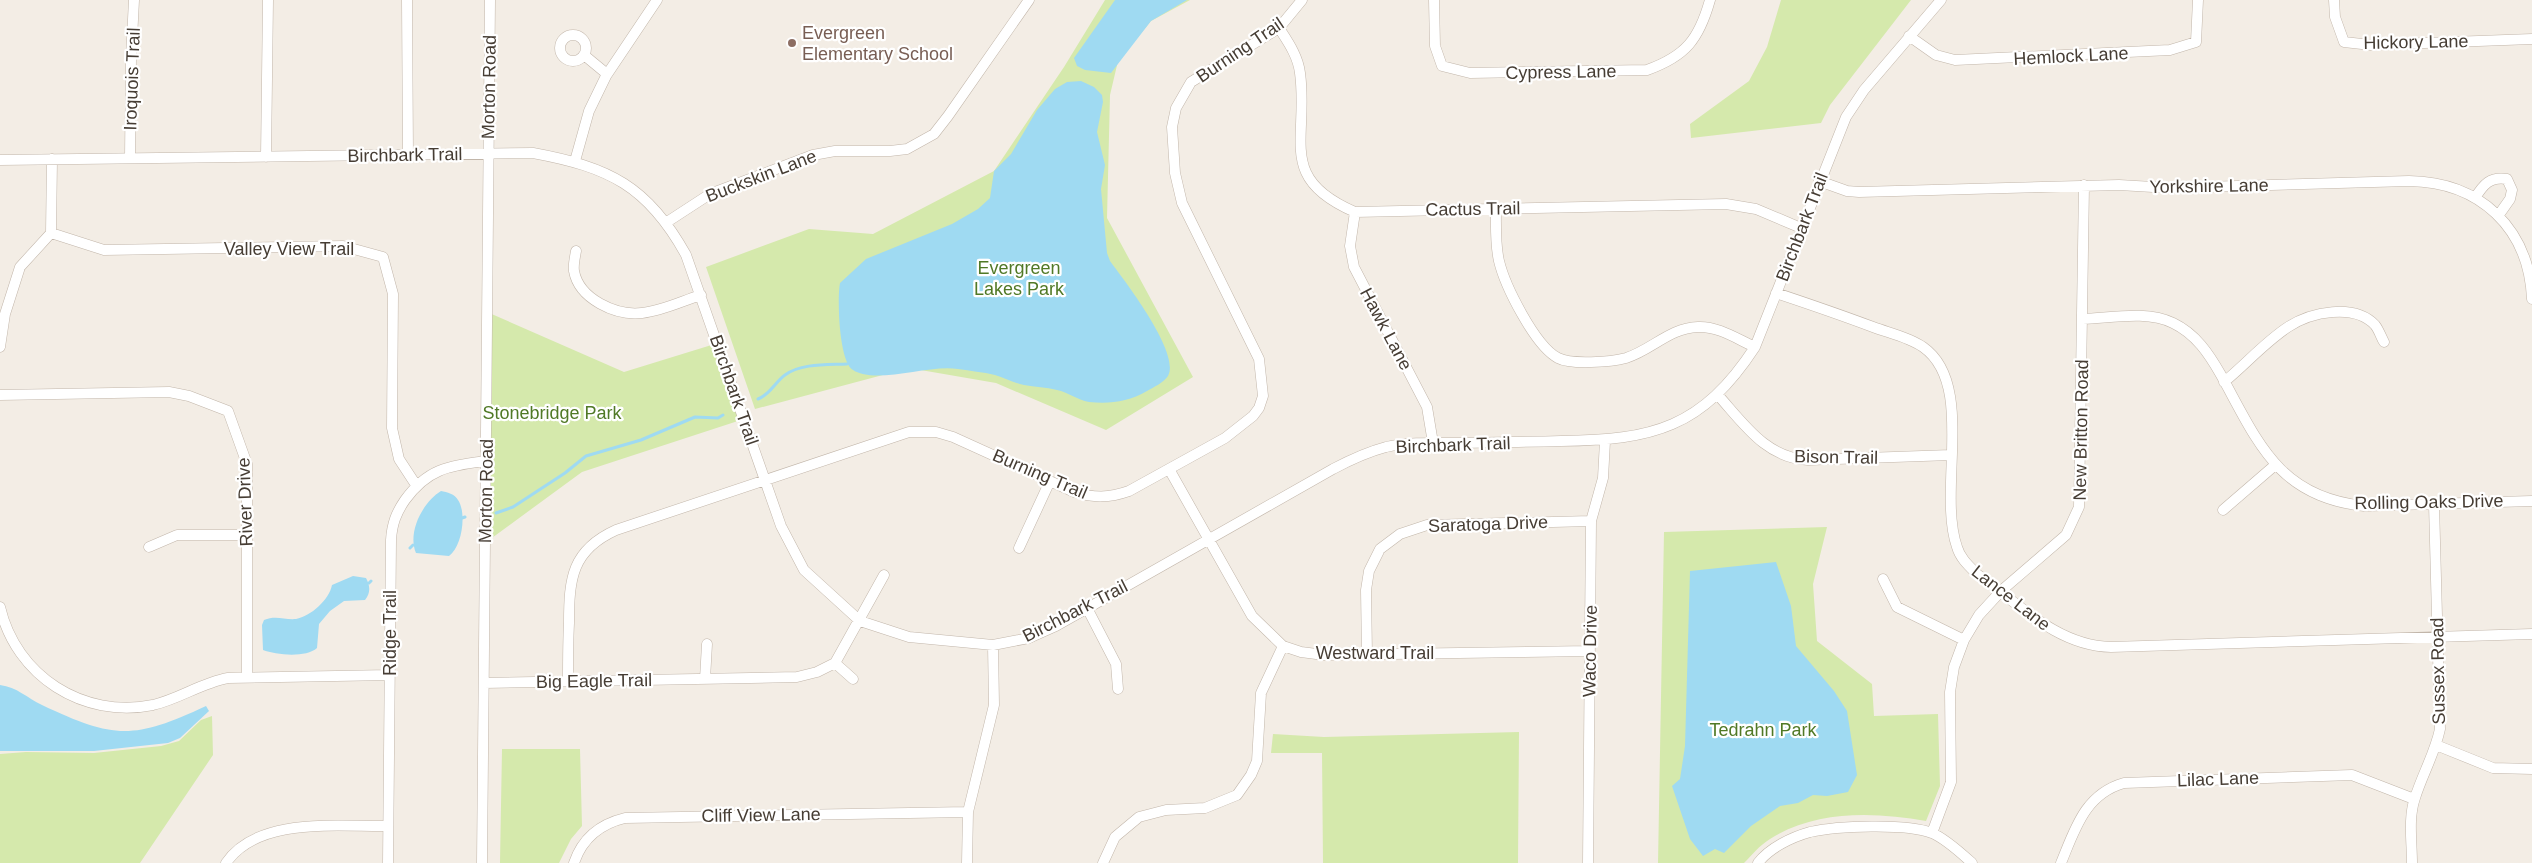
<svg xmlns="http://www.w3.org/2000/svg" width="2532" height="863" viewBox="0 0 2532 863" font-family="Arial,sans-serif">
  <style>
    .green { fill: #d5e9ac }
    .water { fill: #9fdaf2 }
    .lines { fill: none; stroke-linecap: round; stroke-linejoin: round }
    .stream { stroke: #9fdaf2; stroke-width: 3 }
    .minor-casing { stroke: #c2b6aa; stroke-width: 11 }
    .minor { stroke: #fff; stroke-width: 10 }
    .education-dot { fill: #8d6e63; stroke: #fff; stroke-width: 2 }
    .labels { text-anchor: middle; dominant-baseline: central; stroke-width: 4.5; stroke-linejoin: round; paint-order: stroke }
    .education-label { font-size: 18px; fill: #785e54; stroke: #fff; text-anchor: start }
    .street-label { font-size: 18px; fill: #463d34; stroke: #fff }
    .park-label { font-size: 18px; fill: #507926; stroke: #fff }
  </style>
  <rect width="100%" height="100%" fill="#f3ede5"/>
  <path class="green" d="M 1105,0 L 1190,0 L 1151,21 L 1118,61 L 1110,95 L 1107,218 L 1193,377 L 1106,430 L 996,383 L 909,368 L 755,409 L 706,267 L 809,229 L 873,234 L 994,171 L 1064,67 Z
    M 1781,0 L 1911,0 L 1830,105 L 1821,123 L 1691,138 L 1690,124 L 1749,81 L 1767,47 Z
    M 487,312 L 624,372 L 718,343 L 744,419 L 582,472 L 485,543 Z
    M 1827,527 L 1813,584 L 1817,641 L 1872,684 L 1874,716 L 1938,714 L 1940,786 L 1926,821 C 1874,812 1816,810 1770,839 C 1760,845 1752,855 1744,863 L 1658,863 L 1664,532 Z
    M 212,716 L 213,755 L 140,863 L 0,863 L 0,754 L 26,752 L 94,753 L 161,746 L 179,741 L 201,720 Z
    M 1519,732 L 1518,863 L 1323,863 L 1322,753 L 1271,753 L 1273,734 L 1324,737 Z
    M 502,749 L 580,749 L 582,826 L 571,839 L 559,863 L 500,863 Z"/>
  <path class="water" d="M 1115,0 L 1187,0 L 1151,21 L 1111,73 L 1085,70 L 1077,66 L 1074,58 Z
    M 1081,81 L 1094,87 L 1102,95 L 1103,102 L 1097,132 L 1105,165 L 1101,189 L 1107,253 L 1110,261 C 1124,280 1181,353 1168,376 C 1163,383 1154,387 1147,391 C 1128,402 1110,404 1089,402 C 1077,400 1068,392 1057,390 C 1046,387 1035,387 1024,385 C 1014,383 1005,378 995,375 C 983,372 970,371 958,369 C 929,364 876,385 853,370 C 839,362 837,299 840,283 L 866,259 L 952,224 L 978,209 L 990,198 L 994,171 L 1011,154 L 1037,110 L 1055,89 L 1067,82 Z
    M 441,491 C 447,492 455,494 458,500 C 467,513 462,547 449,556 L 416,553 C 407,532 423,502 441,491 Z
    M 1776,562 L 1791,606 L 1796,646 L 1834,691 L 1847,711 L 1857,775 L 1848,792 L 1827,796 L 1813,795 L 1798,803 L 1780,806 L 1751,826 L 1724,853 L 1715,849 L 1703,856 L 1690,839 L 1672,786 L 1680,779 L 1685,746 L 1690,571 Z
    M 353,576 L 366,578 C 370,585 371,593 365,600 L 344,601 L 330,611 L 319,624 L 317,648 C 306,658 276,655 263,650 L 262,625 L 264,620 C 276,615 284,620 296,619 C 311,616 329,600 332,585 Z
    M 0,685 C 17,687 27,698 42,705 C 114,739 133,740 206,706 L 209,711 L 180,738 L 168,743 L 94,751 L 0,751 Z"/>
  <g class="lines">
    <path class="stream" d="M 758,399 C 771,394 774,383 785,375 C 801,363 828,365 847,364
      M 496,513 L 513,507 L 565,473 L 586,456 L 641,440 L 695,417 L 718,418 L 723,415
      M 462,518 L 465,517
      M 410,548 L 413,545
      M 369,583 L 371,581"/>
    <g class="minor-casing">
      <path id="minor" d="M 407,0 L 408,155
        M 1434,0 L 1435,46 L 1442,66 L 1470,73 L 1647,70 C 1686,56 1699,39 1710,0
        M 2334,0 L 2335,17 L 2344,42 L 2371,45 L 2532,39
        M 1279,28 C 1288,42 1298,56 1300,73 C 1309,139 1276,178 1355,212 L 1726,204 L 1756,209 L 1801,228
        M560 48a13 13 0 1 1 26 0a13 13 0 1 1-26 0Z
        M 1909,36 L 1936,55 L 1955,60 L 2170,50 L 2196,42 L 2198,0
        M 584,55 L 607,74
        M 266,157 L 268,0
        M 130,158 L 131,58 L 134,0
        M 0,160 L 533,153 C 609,167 648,186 686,255 L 781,526 L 804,570 L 860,621 L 909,637 L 993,645 L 1029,638 L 1056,626 L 1333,469 C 1350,460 1367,452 1386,447 C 1409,442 1434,443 1458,443 C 1492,442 1526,442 1561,441 C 1653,440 1702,428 1755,347 L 1846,117 L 1864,90 L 1941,0
        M 575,161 L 589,111 L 606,76 L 657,0
        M 1819,181 L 1847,191 L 1859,192 L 2119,185 L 2170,188 L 2409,181 C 2480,182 2529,228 2532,299
        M 2475,198 C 2483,185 2490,176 2507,179 L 2512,190 L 2510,199 L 2498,216
        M 1496,208 C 1496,226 1495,244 1499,261 C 1505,286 1535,346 1558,358 C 1571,365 1611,362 1626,358 C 1652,350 1669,328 1698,327 C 1718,326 1737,339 1755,347
        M 1355,212 L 1350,246 L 1354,267 L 1427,407 L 1433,443
        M 667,222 L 710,194 L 813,155 L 835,151 L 890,151 L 907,149 L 934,134 L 948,116 L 1029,0
        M 51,233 L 104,250 L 343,246 L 383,257 L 393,294 L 392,428 L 399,459 L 416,485
        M 576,251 C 575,257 573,265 574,271 C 579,299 616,316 642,313 C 662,311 682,301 701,295
        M 1776,293 C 1809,304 1841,315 1873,327 C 1889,333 1909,337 1923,347 C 1976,384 1937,490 1957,547 C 1960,558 1969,566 1977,574 C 2018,603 2057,646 2111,647 L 2532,634
        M 2083,319 C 2111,318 2147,310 2173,323 C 2196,334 2209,354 2221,375 C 2258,442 2278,497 2364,506 L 2532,501
        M 0,347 L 5,314 L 20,267 L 51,233 L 52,159
        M 2224,382 C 2246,364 2265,342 2288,327 C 2311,312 2354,303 2375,325 C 2379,330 2381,337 2384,342
        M 1717,394 C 1744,424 1766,458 1808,460 L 1951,455
        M 0,395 L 169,392 L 189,396 L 228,411 L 247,464 L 247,677
        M 1169,469 L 1252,616 L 1283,646 L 1301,652 L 1324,655 L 1590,651
        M 2223,510 L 2274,466
        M 149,547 L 177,535 L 247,535
        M 1019,548 L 1050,481
        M 1883,579 L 1897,607 L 1964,640
        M 0,607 C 16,676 83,719 153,705 C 179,699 201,683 228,678 L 390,675
        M 1087,608 L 1116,664 L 1118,689
        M 1367,655 L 1366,590 L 1369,571 L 1380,549 L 1400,534 L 1427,525 L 1591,521
        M 835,663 L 884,575
        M 705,679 L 707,644
        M 568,681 C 568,662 568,642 569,623 C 569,578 572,550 616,530 L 909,432 L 936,432 L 953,437 L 1074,492 C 1094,498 1109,498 1129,491 L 1225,438 L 1253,416 L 1259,408 L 1263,396 L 1259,359 L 1182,203 L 1175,173 L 1172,127 L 1176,108 L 1191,82 L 1279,28 L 1302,0
        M 484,683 L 797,677 L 817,672 L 835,663 L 853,679
        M 2436,745 L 2493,768 L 2532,769
        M 1932,833 L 1951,782 L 1950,692 L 1954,667 L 1964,640 L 1979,615 L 2001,591 L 2066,535 L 2079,507 L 2084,185
        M 226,863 C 258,816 339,827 388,826
        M 388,863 L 391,540 C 392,524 396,513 405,500 C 428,468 449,466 486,461
        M 482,863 L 490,0
        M 574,863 C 582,839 600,824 625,818 L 968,812
        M 967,863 L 968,812 L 994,705 L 993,645
        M 1103,863 L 1115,837 L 1139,817 L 1166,810 L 1205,808 L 1237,795 L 1251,775 L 1257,761 L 1261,693 L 1283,646
        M 1588,863 L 1591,521 L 1603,478 L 1605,441
        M 1758,863 C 1769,848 1792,837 1810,832 C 1837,826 1906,823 1932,833 C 1946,839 1961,853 1972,863
        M 2061,863 C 2075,829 2085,794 2124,783 L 2352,775 L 2414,799
        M 2412,863 C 2412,842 2408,818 2415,798 C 2422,775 2435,753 2440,729 L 2434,504"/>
    </g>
    <use href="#minor" class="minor"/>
  </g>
  <circle class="education-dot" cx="792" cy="43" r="5"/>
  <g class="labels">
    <g class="education-label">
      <text x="802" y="33">Evergreen<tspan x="802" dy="21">Elementary School</tspan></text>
    </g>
    <g class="street-label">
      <text transform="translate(2416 42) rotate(-1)">Hickory Lane</text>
      <text transform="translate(1240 50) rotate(-34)">Burning Trail</text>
      <text transform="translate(2071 56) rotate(-3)">Hemlock Lane</text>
      <text transform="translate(1561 72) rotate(-1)">Cypress Lane</text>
      <text transform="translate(132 79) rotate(-88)">Iroquois Trail</text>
      <text transform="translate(489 87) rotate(-89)">Morton Road</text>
      <text transform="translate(405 155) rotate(-1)">Birchbark Trail</text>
      <text transform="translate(761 176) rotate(-21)">Buckskin Lane</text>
      <text transform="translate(2209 186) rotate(-1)">Yorkshire Lane</text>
      <text transform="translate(1473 209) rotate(-1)">Cactus Trail</text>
      <text transform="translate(1802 227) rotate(-69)">Birchbark Trail</text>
      <text x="289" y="249">Valley View Trail</text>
      <text transform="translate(1386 329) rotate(62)">Hawk Lane</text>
      <text transform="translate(734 390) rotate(71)">Birchbark Trail</text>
      <text transform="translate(2081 430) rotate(-89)">New Britton Road</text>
      <text transform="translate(1453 445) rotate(-2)">Birchbark Trail</text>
      <text transform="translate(1836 457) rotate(1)">Bison Trail</text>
      <text transform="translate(1040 474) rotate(23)">Burning Trail</text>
      <text transform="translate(486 491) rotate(-89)">Morton Road</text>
      <text transform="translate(245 502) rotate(-92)">River Drive</text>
      <text transform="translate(2429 502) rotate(-1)">Rolling Oaks Drive</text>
      <text transform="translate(1488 524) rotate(-2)">Saratoga Drive</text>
      <text transform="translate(2011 598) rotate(38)">Lance Lane</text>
      <text transform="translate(1075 611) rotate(-27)">Birchbark Trail</text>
      <text transform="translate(390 633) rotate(-90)">Ridge Trail</text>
      <text transform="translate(1590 651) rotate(-89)">Waco Drive</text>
      <text x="1375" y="653">Westward Trail</text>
      <text transform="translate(2438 671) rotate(-91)">Sussex Road</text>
      <text transform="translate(594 681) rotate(-1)">Big Eagle Trail</text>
      <text transform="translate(2218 779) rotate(-2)">Lilac Lane</text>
      <text transform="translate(761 815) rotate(-1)">Cliff View Lane</text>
    </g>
    <g class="park-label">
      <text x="1019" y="268">Evergreen<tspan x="1019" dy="21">Lakes Park</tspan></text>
      <text x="552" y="413">Stonebridge Park</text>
      <text x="1763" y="730">Tedrahn Park</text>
    </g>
  </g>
</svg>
